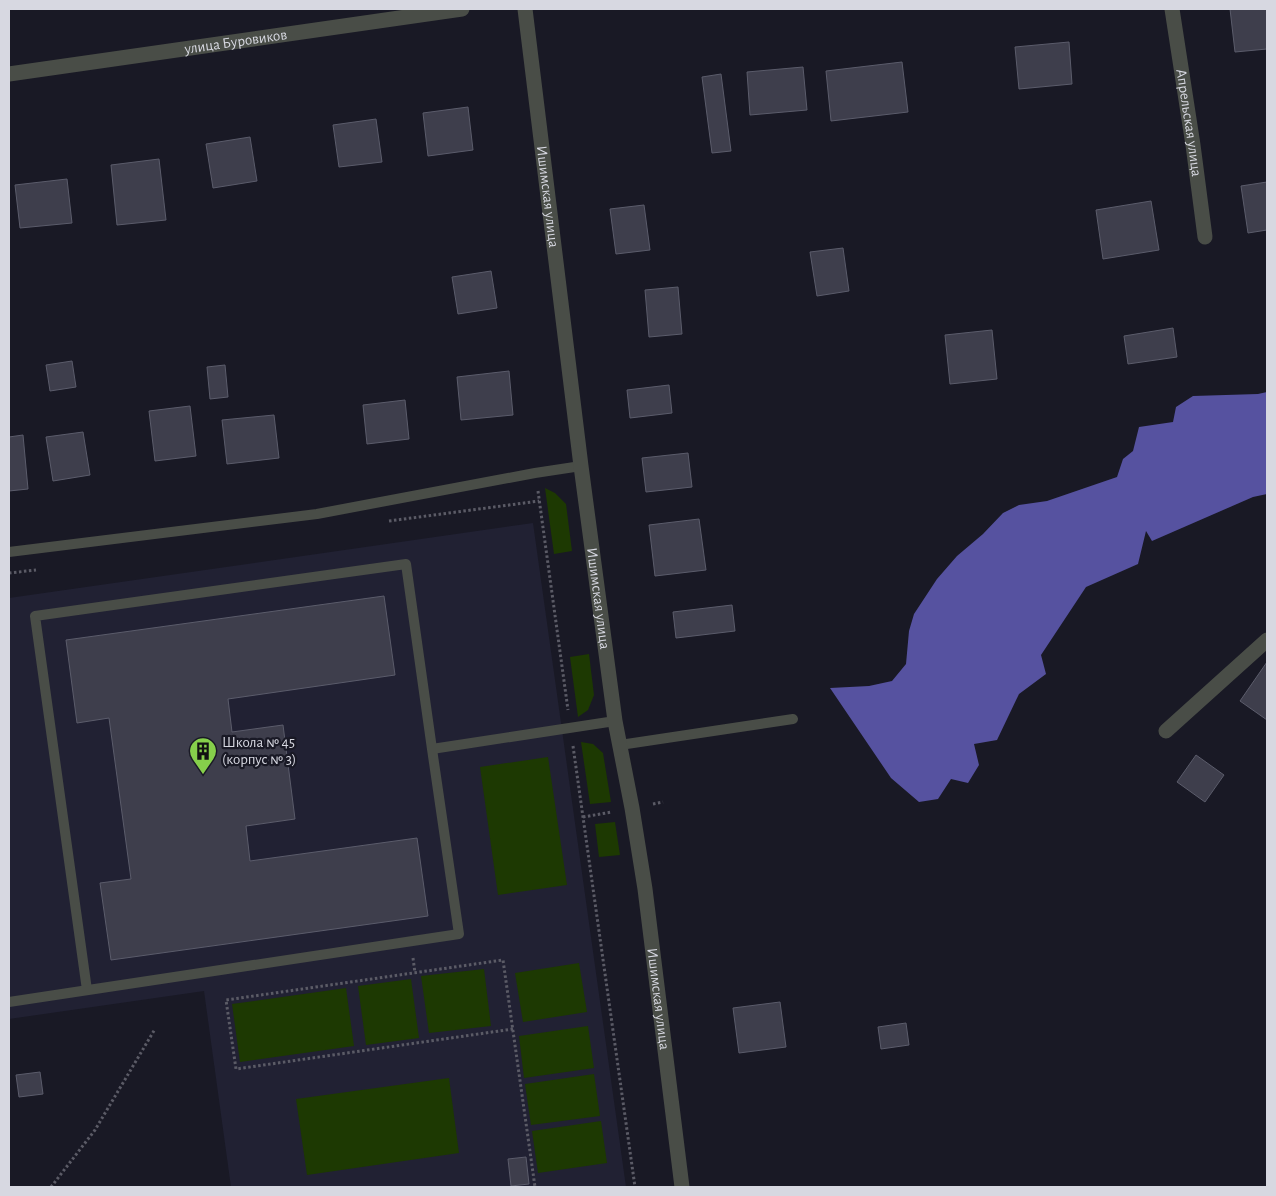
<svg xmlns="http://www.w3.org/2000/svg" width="1276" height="1196" viewBox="0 0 1276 1196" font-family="'Alegreya Sans',sans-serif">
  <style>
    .built { fill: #212133 }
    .green { fill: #1d3902 }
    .water { fill: #5652a0 }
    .building { fill: #3e3e4c; stroke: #5b5c6b }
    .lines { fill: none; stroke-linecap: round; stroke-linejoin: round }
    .path { stroke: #5b5b66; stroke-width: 3; stroke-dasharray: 2.5 2.5; stroke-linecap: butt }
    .service { stroke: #494d47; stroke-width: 10 }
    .minor { stroke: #494d47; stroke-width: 15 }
    .labels { text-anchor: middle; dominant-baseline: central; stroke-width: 4.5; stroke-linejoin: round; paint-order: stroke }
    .street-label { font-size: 15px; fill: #d7d8e1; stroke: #191925 }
    .poi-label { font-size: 15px; fill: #d7d8e1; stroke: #191925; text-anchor: start }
  </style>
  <rect width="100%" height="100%" fill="#191925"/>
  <path class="built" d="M 533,523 L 626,1187 L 231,1187 L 204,991 L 9,1019 L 9,598 Z"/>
  <path class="green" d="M 545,488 L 555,493 L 566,504 L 572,551 L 554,554 Z
    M 589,654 L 594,695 L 588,710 L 578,717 L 570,657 Z
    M 581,742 L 593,744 L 603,753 L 611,802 L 590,804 Z
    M 548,757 L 567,885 L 498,895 L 480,767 Z
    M 615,822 L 620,855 L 599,857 L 595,824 Z
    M 579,963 L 587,1012 L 523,1022 L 515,973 Z
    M 484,969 L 491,1026 L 429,1033 L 421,976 Z
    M 411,979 L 419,1038 L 366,1045 L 358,986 Z
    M 346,988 L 354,1046 L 240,1062 L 232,1004 Z
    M 588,1026 L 594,1068 L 524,1078 L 519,1036 Z
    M 594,1074 L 600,1116 L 531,1125 L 525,1084 Z
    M 449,1078 L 459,1153 L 307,1175 L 296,1099 Z
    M 601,1121 L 607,1163 L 538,1173 L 532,1131 Z"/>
  <path class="water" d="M 1267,392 L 1267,494 L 1253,497 L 1152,541 L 1146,531 L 1138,564 L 1086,587 L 1041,655 L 1046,674 L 1019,694 L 997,740 L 974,744 L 979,765 L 968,783 L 951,779 L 938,799 L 919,802 L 891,778 L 830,688 L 869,686 L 892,681 L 906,664 L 909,631 L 914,614 L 937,579 L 957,556 L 983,534 L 1003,513 L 1019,505 L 1047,501 L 1117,477 L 1123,459 L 1133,451 L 1139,427 L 1173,422 L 1176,407 L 1193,396 L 1258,394 Z"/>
  <path class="building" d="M 1230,9 L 1267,9 L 1267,49 L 1235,52 Z
    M 1069,42 L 1072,84 L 1019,89 L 1015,47 Z
    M 902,62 L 908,112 L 831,121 L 826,71 Z
    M 803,67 L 807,110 L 750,115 L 747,72 Z
    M 721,74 L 731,151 L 712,153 L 702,77 Z
    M 468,107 L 473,150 L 428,156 L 423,113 Z
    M 376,119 L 382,162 L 339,167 L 333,125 Z
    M 250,137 L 257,181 L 213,188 L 206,144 Z
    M 159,159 L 166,220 L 117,225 L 111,165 Z
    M 67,179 L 72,223 L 20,228 L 15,185 Z
    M 1267,182 L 1267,230 L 1248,233 L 1241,186 Z
    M 1151,201 L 1159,250 L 1103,259 L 1096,210 Z
    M 644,205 L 650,250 L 616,254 L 610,209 Z
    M 843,248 L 849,291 L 817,296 L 810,252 Z
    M 491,271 L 497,308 L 458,314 L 452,277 Z
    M 678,287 L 682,334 L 649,337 L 645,290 Z
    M 1173,328 L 1177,357 L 1128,364 L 1124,336 Z
    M 992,330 L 997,379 L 950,384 L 945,335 Z
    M 72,361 L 76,387 L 50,391 L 46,365 Z
    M 225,365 L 228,397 L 210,399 L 207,367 Z
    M 509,371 L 513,415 L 461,420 L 457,377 Z
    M 669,385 L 672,413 L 630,418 L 627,390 Z
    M 405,400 L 409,439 L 367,444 L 363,405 Z
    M 190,406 L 196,456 L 155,461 L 149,411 Z
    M 274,415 L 279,458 L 227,464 L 222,420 Z
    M 83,432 L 90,475 L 53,481 L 46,437 Z
    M 23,435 L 28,489 L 9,491 L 9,437 Z
    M 688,453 L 692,487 L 646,492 L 642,458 Z
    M 699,519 L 706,570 L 655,576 L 649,525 Z
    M 384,596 L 395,675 L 228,699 L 232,732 L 283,725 L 295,819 L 246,826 L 250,861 L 417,838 L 428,916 L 111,960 L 100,883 L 131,879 L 109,718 L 77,723 L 66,640 Z
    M 732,605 L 735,631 L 676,638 L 673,612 Z
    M 1267,662 L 1267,720 L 1240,701 Z
    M 1196,755 L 1224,775 L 1205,802 L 1177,782 Z
    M 780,1002 L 786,1047 L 739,1053 L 733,1008 Z
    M 906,1023 L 909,1045 L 881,1049 L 878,1027 Z
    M 40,1072 L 43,1094 L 19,1097 L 16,1075 Z
    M 526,1157 L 529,1184 L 511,1186 L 508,1159 Z"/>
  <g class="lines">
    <path class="path" d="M 538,491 L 568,710
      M 389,521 L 539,501
      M 9,573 L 36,570
      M 573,746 L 635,1187
      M 653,804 L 663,802
      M 583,817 L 612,812
      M 413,958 L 415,973
      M 513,1029 L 236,1069 L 226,1000 L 503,960 L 535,1187
      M 51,1187 L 95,1130 L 155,1029"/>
    <path class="service" d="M 9,552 L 317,514 L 535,473 L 581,466
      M 620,745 L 793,719
      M 87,990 L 35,616 L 406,564 L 432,749
      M 9,1002 L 459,934 L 432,749 L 615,721"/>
    <g class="minor">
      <path id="s1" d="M 525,9 L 581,466 L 615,721 L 632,808 L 645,889 L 682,1187"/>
      <path id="s2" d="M 1172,9 L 1193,145 L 1205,237"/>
      <path id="s3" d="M 9,74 L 462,9"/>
      <path d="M 1166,731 L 1267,640"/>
    </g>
  </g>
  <defs>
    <g id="building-pin" transform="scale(1.4375)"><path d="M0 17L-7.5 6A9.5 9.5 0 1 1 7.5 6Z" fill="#86cf4b" stroke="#191925"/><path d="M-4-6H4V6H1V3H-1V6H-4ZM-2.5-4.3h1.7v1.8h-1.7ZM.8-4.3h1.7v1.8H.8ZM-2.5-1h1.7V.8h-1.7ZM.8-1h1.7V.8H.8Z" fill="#111"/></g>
  </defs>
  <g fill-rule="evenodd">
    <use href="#building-pin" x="203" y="751"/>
  </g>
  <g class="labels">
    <g class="street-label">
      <text stroke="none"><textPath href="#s3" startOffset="229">улица Буровиков</textPath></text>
      <text stroke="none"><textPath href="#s2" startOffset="115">Апрельская улица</textPath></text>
      <text stroke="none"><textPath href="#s1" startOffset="189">Ишимская улица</textPath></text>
      <text stroke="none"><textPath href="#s1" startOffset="594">Ишимская улица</textPath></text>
      <text stroke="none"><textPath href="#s1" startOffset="999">Ишимская улица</textPath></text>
    </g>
    <g class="poi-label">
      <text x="222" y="742">Школа № 45<tspan x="222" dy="17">(корпус № 3)</tspan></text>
    </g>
  </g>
  <rect width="1276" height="1196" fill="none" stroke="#d7d8e1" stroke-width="20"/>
</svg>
